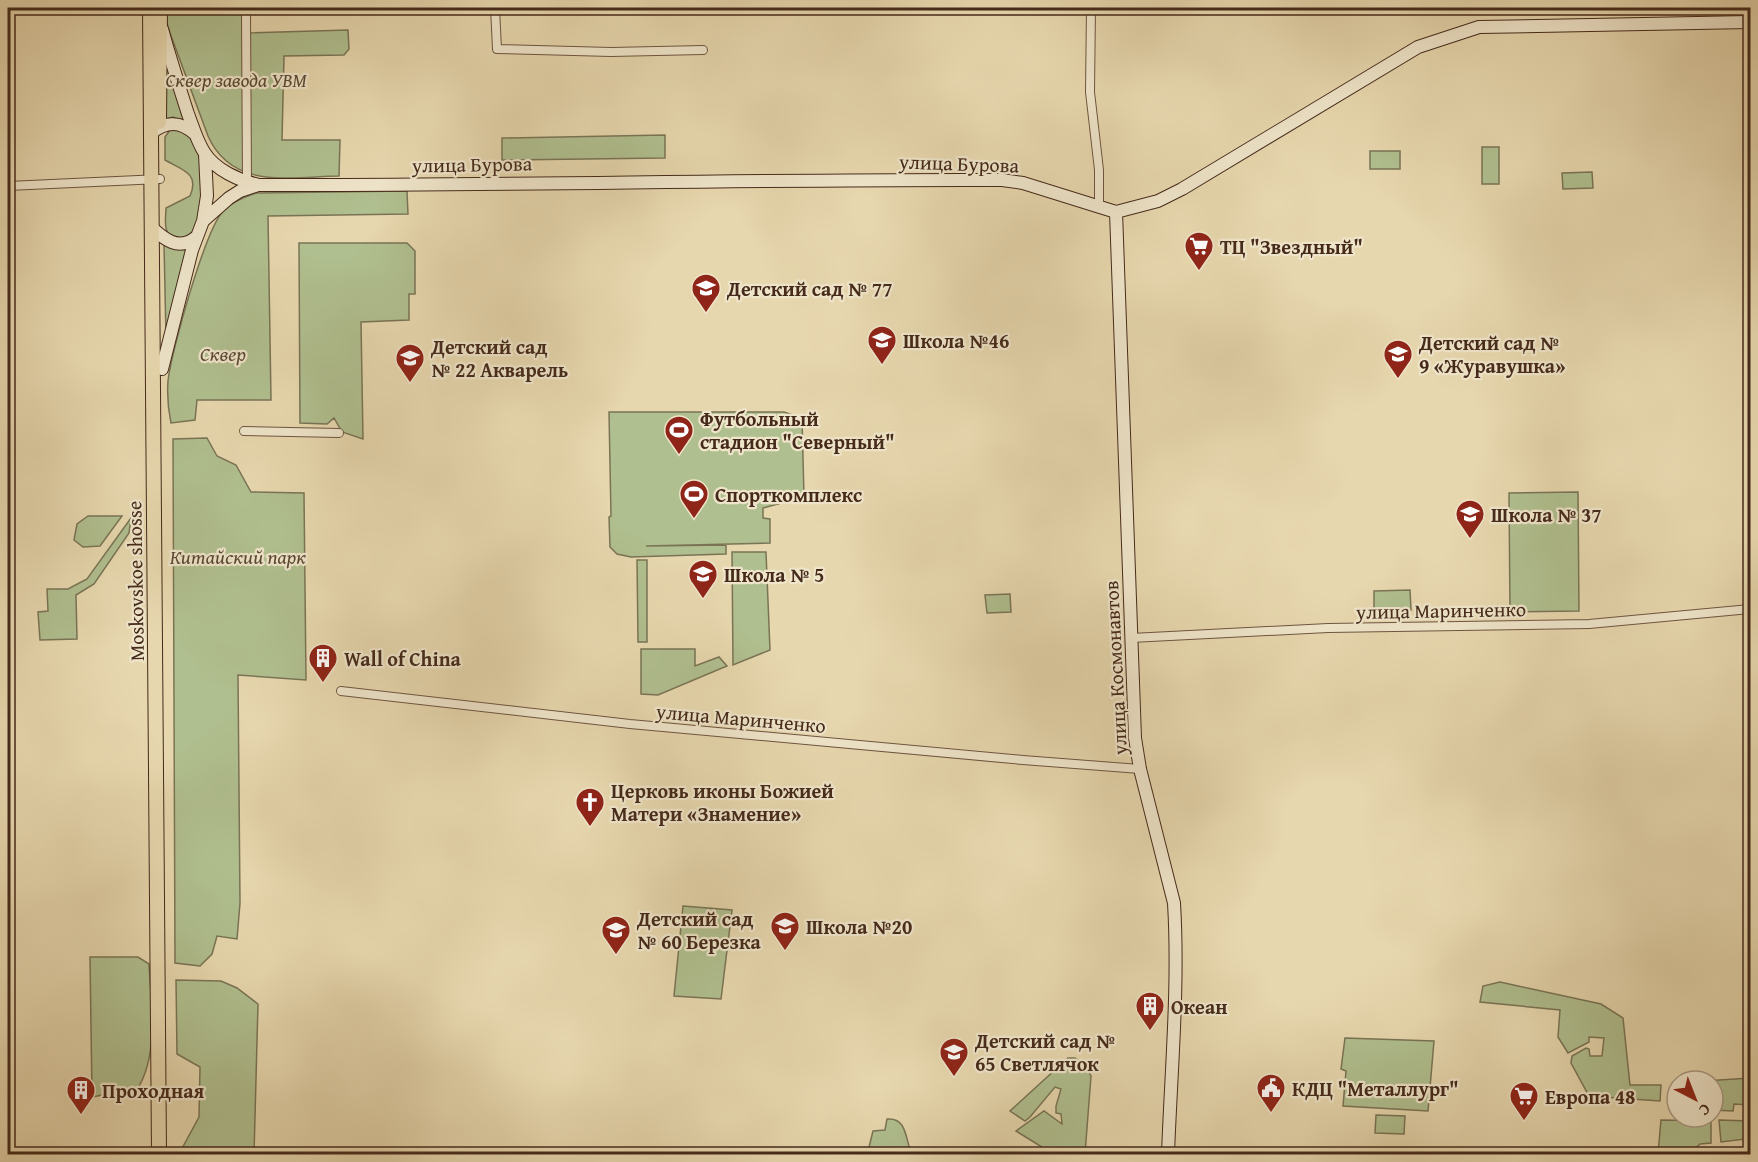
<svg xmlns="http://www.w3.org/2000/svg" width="1758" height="1162" viewBox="0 0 1758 1162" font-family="'Gentium Book Plus',serif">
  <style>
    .green { fill: #b0bf8f; stroke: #7a7455; stroke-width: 1.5 }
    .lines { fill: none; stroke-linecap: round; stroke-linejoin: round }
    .street-casing { stroke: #6e5540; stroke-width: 10 }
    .secondary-casing { stroke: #452a1b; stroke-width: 14 }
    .primary-casing { stroke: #452a1b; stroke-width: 16 }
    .street { stroke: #efe5ca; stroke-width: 8 }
    .secondary { stroke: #efe5ca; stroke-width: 12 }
    .primary { stroke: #e7d7ae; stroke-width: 14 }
    .labels { text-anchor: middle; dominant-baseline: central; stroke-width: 4.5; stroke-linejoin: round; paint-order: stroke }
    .park-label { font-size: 20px; font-style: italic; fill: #5a4832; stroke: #efe5ca }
    .street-label { font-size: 20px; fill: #452a1b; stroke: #efe5ca }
    .poi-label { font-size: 20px; font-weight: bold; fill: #452a1b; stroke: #efe5ca; text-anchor: start }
  </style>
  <rect width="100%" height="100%" fill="#e7d7ae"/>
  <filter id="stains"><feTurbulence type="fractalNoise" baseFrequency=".00333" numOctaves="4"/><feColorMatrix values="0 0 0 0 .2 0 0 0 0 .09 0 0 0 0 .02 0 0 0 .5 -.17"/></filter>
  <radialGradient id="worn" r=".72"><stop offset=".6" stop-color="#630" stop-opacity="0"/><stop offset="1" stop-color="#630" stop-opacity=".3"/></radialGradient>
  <path class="green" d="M 165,8 L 242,8 L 243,33 L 348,30 L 349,49 L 344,55 L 284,56 L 282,140 L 340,140 L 339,176 C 290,177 232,190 208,136 L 170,33 L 166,20 Z
    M 166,63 L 189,124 L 173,117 L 164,120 Z
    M 178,128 C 204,141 203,175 201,199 C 200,207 201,216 198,223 C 193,234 175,249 167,231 C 164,225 166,215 166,208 L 190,196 C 200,173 182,170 165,160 L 165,137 L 170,130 Z
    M 665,135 L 665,158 L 502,160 L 502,138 Z
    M 1482,147 L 1499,147 L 1499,184 L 1482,184 Z
    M 1370,151 L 1400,151 L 1400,169 L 1370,169 Z
    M 1592,172 L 1593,188 L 1563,189 L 1562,173 Z
    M 407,191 L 408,214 L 268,216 L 271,400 L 197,400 L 195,420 L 171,423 C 168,409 167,395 168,381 C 171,352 205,231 223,211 C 232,202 244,197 256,193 Z
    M 299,243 L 407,243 L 415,251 L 415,294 L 409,294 L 409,320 L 361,322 L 363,439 L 342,432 L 334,418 L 327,424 L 300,423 Z
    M 164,244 C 171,249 178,250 188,249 L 166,337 Z
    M 609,412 L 784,412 L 802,418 L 804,497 L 763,508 L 763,518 L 770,519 L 770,543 L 646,546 L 726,545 L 726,554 L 631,557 L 617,554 L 610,547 L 609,517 L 611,516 Z
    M 207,438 L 217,456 L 236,465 L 251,492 L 304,493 L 306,680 L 238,675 L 240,903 L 237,939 L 217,936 L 212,954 L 200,966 L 175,963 L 173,439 Z
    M 1578,492 L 1579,611 L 1510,612 L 1509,493 Z
    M 88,516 L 122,516 L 100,546 L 83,547 L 74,540 L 77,524 Z
    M 131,518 L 129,533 L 94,584 L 76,595 L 77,639 L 40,640 L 38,612 L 48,611 L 47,589 L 68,589 L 87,579 Z
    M 732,552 L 766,552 L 770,650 L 733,665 Z
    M 637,560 L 647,560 L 647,642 L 638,642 Z
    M 1410,590 L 1411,610 L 1374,611 L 1374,591 Z
    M 1010,594 L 1011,612 L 987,613 L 985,595 Z
    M 641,649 L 695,649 L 695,666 L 719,657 L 727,666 L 658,695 L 641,694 Z
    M 683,906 L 732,910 L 721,999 L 674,996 Z
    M 90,957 L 138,957 L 149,964 C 151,1003 159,1053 138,1088 L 92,1097 Z
    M 176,980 L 221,981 L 237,988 L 258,1004 L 254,1154 L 179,1154 L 199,1117 L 200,1067 L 177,1054 Z
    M 1500,982 L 1601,1004 L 1623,1018 L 1630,1085 L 1661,1085 L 1660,1101 L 1589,1096 L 1571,1063 L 1572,1056 L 1586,1048 L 1589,1049 L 1590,1056 L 1602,1056 L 1604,1038 L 1589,1037 L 1589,1042 L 1568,1053 L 1558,1037 L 1560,1010 L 1480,1002 L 1483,986 Z
    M 1345,1038 L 1434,1041 L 1428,1111 L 1343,1106 L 1346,1071 L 1341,1069 Z
    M 1068,1058 L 1075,1058 L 1086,1067 L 1091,1076 L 1085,1154 L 1053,1154 L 1016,1131 L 1044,1111 L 1062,1124 L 1061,1114 L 1056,1113 L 1056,1106 L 1061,1089 L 1055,1087 L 1030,1117 L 1025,1121 L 1010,1111 Z
    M 1750,1078 L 1750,1105 L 1734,1104 L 1733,1111 L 1713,1110 L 1713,1081 L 1704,1081 Z
    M 1376,1115 L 1405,1116 L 1404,1134 L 1375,1133 Z
    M 887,1119 C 908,1117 905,1141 912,1154 L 876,1154 L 869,1147 L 873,1131 L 885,1130 Z
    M 1661,1120 L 1711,1121 L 1711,1143 L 1700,1144 L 1690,1154 L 1658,1154 Z
    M 1719,1120 L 1750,1121 L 1750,1154 L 1748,1154 L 1745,1139 L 1721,1142 Z"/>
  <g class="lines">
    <g class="street-casing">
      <path id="street" d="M 495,8 L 497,49 L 611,52 L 703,50
        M 1091,8 L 1090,92 L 1099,170 L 1099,207
        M 246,14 L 247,182
        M 8,186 L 160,179
        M 244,431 L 339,433
        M 1131,638 L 1328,628 L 1589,624 L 1750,609
        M 341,691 L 630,724 L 1023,760 L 1140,769"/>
    </g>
    <g class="secondary-casing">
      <path id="secondary" d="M 162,29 C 170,58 179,86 188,114 C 193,127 197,141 204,152 C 215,170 240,181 259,185 C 507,186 754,179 1002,180 L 1023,183 L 1116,212 L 1158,201 L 1182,189 L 1418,47 L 1479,27 L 1750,22
        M 151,133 C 167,121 180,121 195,134
        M 1116,212 L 1135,738 L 1140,769 L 1174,903 C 1179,986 1171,1071 1168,1154
        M 203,221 L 207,196 L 205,154
        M 151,227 C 164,239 178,251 195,238
        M 162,369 L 192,250 L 203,221 L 229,198 L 240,191 L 258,185"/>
    </g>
    <g class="primary-casing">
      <path id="primary" d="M 150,8 L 159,1154
        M 159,122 L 160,8"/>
    </g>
    <use href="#street" class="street"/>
    <use href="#secondary" class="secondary"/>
    <use href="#primary" class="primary"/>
  </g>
  <defs>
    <g id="supermarket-pin" transform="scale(1.5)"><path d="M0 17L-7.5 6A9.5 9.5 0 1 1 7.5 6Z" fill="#8f2418" stroke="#efe5ca"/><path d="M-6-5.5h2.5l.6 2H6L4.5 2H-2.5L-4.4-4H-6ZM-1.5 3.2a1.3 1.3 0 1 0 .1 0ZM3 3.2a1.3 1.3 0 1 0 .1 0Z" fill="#fff"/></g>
    <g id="school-pin" transform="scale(1.5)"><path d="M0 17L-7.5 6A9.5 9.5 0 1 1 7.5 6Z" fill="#8f2418" stroke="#efe5ca"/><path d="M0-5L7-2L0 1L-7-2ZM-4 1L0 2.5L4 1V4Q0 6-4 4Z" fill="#fff"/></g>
    <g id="stadium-pin" transform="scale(1.5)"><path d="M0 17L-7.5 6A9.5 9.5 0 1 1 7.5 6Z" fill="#8f2418" stroke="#efe5ca"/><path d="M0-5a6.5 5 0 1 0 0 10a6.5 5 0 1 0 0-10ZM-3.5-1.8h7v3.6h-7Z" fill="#fff"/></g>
    <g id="building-pin" transform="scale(1.5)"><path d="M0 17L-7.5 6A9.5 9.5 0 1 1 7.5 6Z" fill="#8f2418" stroke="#efe5ca"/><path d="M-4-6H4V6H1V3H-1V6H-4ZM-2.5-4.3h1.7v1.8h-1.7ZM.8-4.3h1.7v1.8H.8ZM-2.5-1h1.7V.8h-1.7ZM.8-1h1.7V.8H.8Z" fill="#fff"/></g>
    <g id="church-pin" transform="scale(1.5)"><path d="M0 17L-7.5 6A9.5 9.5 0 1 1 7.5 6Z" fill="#8f2418" stroke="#efe5ca"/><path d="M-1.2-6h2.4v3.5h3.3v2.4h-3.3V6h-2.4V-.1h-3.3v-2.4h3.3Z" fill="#fff"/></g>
    <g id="civic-pin" transform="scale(1.5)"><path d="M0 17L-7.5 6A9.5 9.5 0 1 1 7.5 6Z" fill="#8f2418" stroke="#efe5ca"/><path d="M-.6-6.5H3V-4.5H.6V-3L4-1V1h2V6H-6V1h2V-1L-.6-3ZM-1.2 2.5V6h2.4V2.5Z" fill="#fff"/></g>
  </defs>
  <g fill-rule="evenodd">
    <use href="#supermarket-pin" x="1199" y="246"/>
    <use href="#school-pin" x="706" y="288"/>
    <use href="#school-pin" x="882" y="340"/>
    <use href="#school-pin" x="1398" y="354"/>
    <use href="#school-pin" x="410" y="358"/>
    <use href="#stadium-pin" x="679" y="430"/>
    <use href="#stadium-pin" x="694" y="494"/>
    <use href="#school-pin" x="1470" y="514"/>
    <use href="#school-pin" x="703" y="574"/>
    <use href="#building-pin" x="323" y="658"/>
    <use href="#church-pin" x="590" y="802"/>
    <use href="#school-pin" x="785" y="926"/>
    <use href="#school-pin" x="616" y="930"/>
    <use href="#building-pin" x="1150" y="1006"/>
    <use href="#school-pin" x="954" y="1052"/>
    <use href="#civic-pin" x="1271" y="1088"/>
    <use href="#building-pin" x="81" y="1090"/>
    <use href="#supermarket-pin" x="1524" y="1096"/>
  </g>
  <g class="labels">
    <g class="park-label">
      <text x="236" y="79">Сквер завода УВМ</text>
      <text x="223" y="353">Сквер</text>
      <text x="238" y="556">Китайский парк</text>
    </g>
    <g class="street-label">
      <text transform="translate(959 163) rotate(2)">улица Бурова</text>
      <text transform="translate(472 164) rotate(-1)">улица Бурова</text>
      <text transform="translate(135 581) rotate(-91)">Moskovskoe shosse</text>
      <text transform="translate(1441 610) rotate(-1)">улица Маринченко</text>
      <text transform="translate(1115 668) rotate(-93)">улица Космонавтов</text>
      <text transform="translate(741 718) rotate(5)">улица Маринченко</text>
    </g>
    <g class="poi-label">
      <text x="1220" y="246">ТЦ "Звездный"</text>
      <text x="727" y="288">Детский сад № 77</text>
      <text x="903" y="340">Школа №46</text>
      <text x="1419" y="342">Детский сад №<tspan x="1419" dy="23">9 «Журавушка»</tspan></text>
      <text x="431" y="346">Детский сад<tspan x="431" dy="23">№ 22 Акварель</tspan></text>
      <text x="700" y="418">Футбольный<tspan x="700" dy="23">стадион "Северный"</tspan></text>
      <text x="715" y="494">Спорткомплекс</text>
      <text x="1491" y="514">Школа № 37</text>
      <text x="724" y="574">Школа № 5</text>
      <text x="344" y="658">Wall of China</text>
      <text x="611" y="790">Церковь иконы Божией<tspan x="611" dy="23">Матери «Знамение»</tspan></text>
      <text x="637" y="918">Детский сад<tspan x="637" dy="23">№ 60 Березка</tspan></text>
      <text x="806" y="926">Школа №20</text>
      <text x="1171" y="1006">Океан</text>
      <text x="975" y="1040">Детский сад №<tspan x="975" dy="23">65 Светлячок</tspan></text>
      <text x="1292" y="1088">КДЦ "Металлург"</text>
      <text x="102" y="1090">Проходная</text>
      <text x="1545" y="1096">Европа 48</text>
    </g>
  </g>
  <rect width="1758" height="1162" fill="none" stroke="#e7d7ae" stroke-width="30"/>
  <rect x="9" y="9" width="1740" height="1144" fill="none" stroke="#452a1b" stroke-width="3"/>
  <rect x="15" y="15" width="1728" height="1132" fill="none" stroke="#452a1b" stroke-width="1.5"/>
  <g transform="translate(1695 1099) rotate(138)"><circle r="28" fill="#efe5ca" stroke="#ab9a84" stroke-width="1.5"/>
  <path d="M0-4.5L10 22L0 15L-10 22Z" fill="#8f2418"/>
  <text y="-9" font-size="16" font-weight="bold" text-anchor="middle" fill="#452a1b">С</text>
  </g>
  <rect width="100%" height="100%" filter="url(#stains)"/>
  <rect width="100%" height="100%" fill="url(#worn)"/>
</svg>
